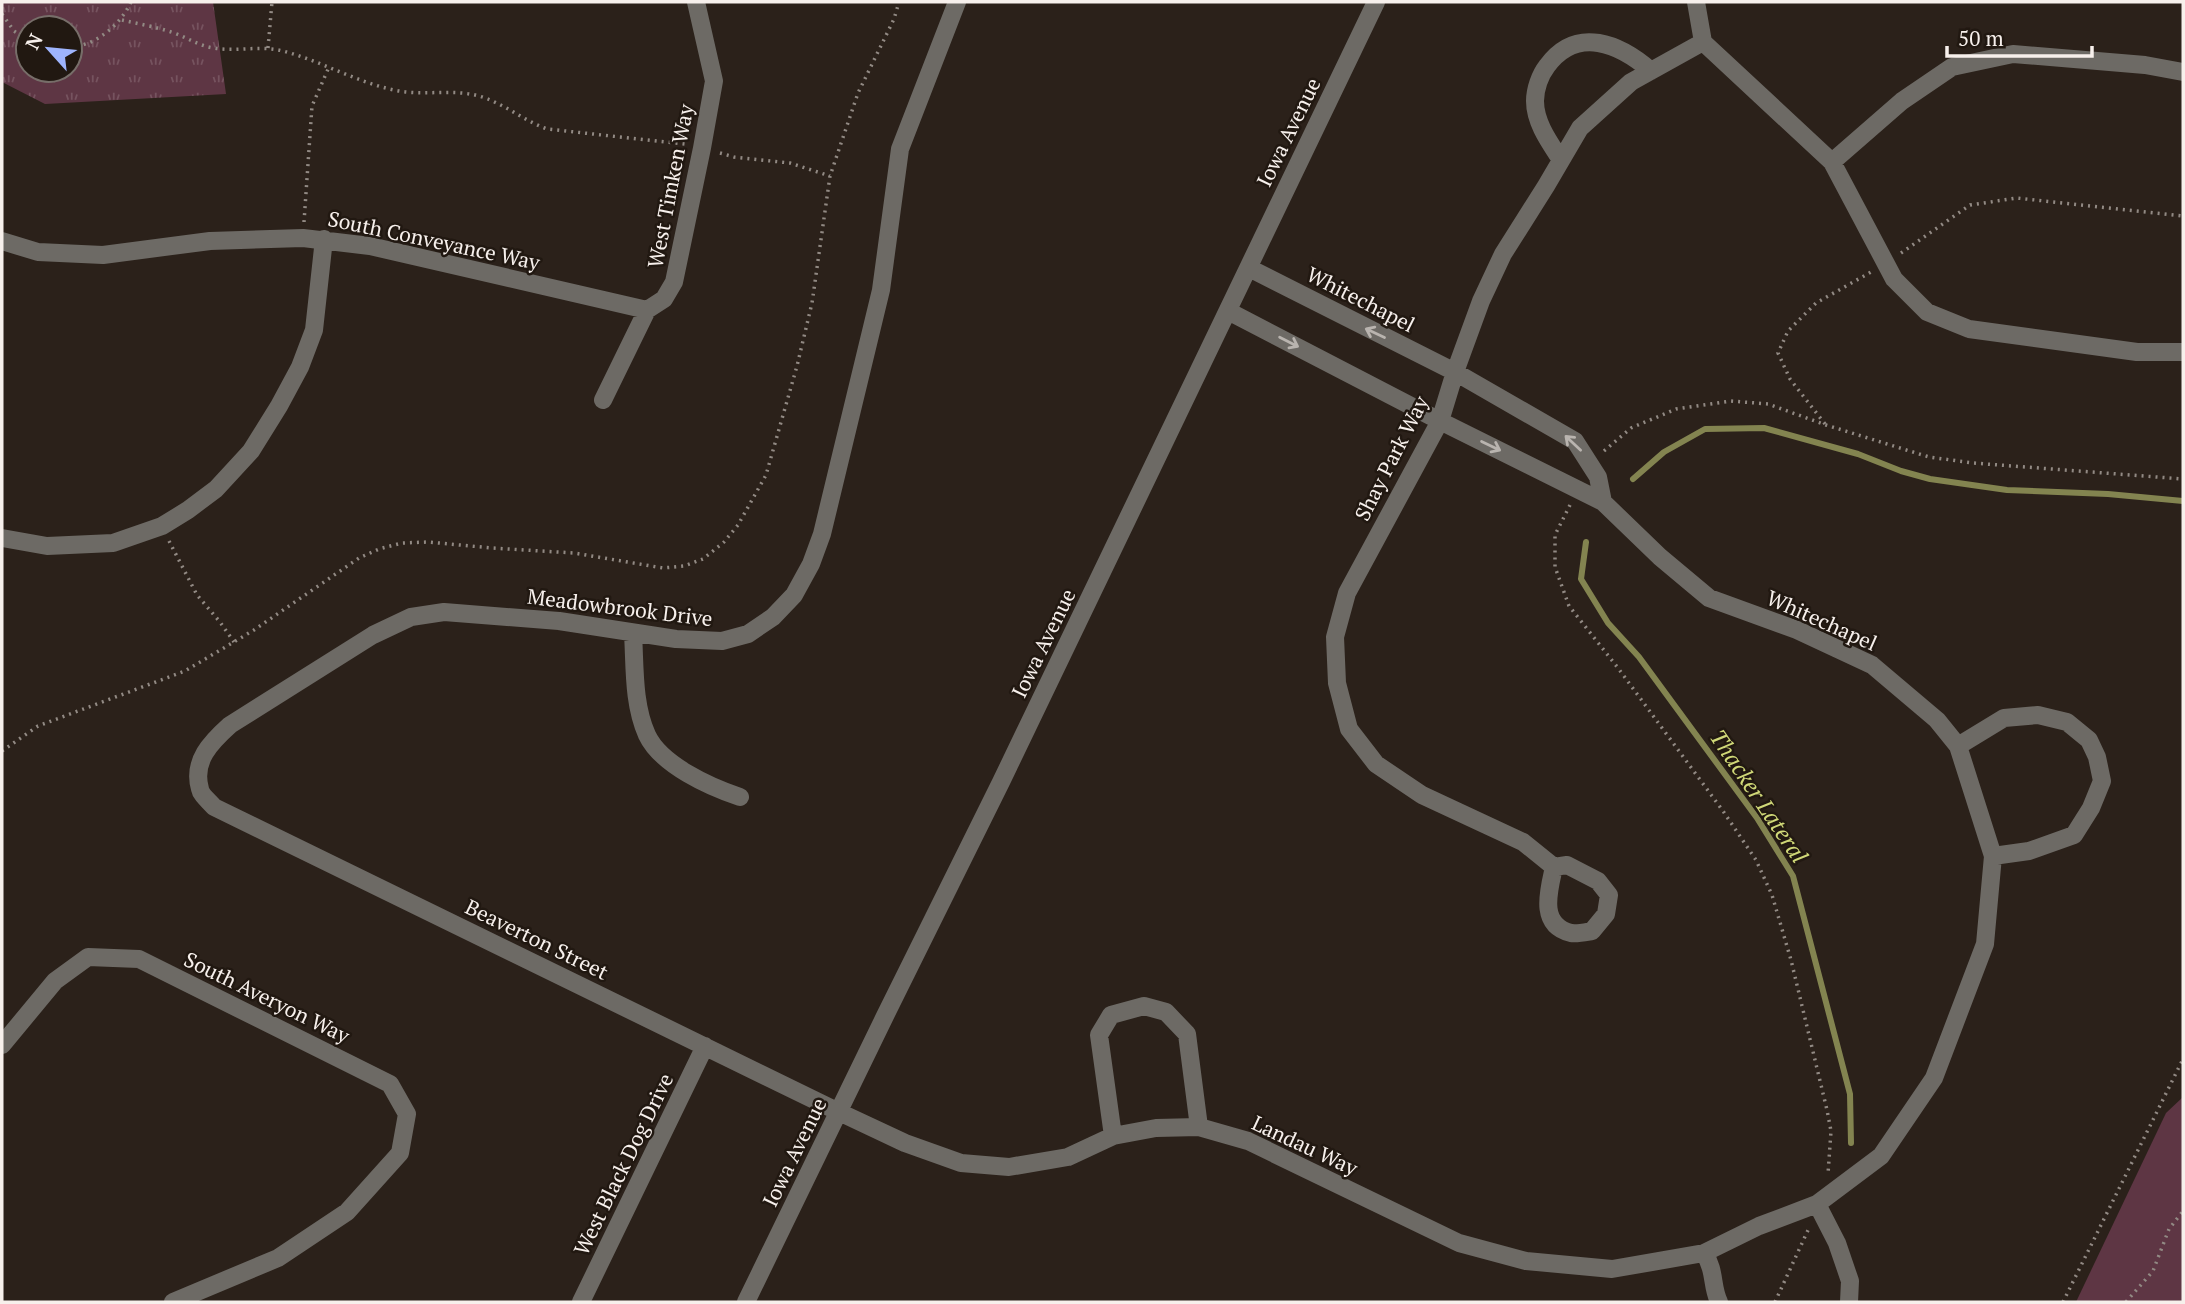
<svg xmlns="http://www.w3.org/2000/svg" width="2185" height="1304" viewBox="0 0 2185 1304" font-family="'PT Serif',serif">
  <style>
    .green { fill: #5e3644 }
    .park { fill: url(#park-tufts); fill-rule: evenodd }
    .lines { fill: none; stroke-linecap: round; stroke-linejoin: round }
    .stream { stroke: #838450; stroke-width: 6 }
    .path { stroke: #928a84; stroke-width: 3.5; stroke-dasharray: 2 5; stroke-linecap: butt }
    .minor { stroke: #6d6a65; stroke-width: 18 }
    .oneway { stroke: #b9b4af }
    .labels { text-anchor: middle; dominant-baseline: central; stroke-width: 5; stroke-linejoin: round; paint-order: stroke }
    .street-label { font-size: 21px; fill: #f7f0ec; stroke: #211811 }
    .water-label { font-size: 23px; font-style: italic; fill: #d0d878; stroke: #211811 }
  </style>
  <defs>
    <pattern id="park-tufts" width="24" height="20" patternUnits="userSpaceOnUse" patternTransform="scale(1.75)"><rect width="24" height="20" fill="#5e3644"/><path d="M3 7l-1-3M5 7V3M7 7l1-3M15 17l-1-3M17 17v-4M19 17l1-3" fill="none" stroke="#76535f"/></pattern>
  </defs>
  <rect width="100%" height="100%" fill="#2b211a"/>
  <path class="green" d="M 2183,1097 L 2183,1302 L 2076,1302 L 2166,1113 Z"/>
  <path class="park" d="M 2,2 L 213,2 L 226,94 L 45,104 L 2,82 ZM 28,28 L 70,28 L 70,70 L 28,70 Z"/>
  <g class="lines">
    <path class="stream" d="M 1633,479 L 1664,452 L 1705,429 L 1764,428 L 1858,454 L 1901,471 L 1930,479 L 2007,490 L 2108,494 L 2183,501
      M 1586,542 L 1581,579 L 1608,623 L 1639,657 L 1757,818 L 1793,876 L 1850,1094 L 1851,1143"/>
    <path class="path" d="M 2,14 L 14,31 L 28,40
      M 122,20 C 139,24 157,27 174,33 C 188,38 199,46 214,48 C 237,52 260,45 283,51 C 321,61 356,82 394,90 C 424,97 456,87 485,98 C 507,106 525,121 547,129 L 685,144
      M 70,47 C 96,46 121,24 131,2
      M 268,48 L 272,2
      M 720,153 L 734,157 L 790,163 L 830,176
      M 304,222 L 312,106 L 329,67
      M 1901,253 L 1970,205 L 2017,198 L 2183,216
      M 1825,424 L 1790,379 L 1778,353 L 1788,331 L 1816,303 L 1871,272
      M 1604,451 L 1631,428 L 1676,409 L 1731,401 L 1768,404 L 1826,425 L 1929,457 L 1973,463 L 2183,479
      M 1570,505 L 1555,535 L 1555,567 L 1569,606 L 1618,668 L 1723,811 L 1756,860 L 1772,895 L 1791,960 L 1827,1110 L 1831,1131 L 1828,1174
      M 169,541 L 197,595 L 220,622 L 234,642
      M 2,751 L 38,726 L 185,671 L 254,630 L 359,558 L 379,549 L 402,543 L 428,542 L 492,548 L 574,553 L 663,568 L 684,566 L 703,559 L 724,542 L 738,525 L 766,475 L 797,366 L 812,303 L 830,176 L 858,93 L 894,19 L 899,2
      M 1775,1302 L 1809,1228
      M 2063,1302 L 2183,1059
      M 2126,1302 L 2153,1271 L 2169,1229 L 2183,1211"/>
    <path class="minor" d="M 957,2 L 900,149 L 881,290 L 822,534 L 811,564 L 794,595 L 773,617 L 748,634 L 722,641 L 676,639 L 559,621 L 444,612 L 411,617 L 373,635 L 230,725 C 211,742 192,761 200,789 C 201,795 209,801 214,807 L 839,1112 L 905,1143 L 961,1163 L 1009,1167 L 1068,1157 L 1113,1136 L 1156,1128 L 1199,1127 L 1248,1141 L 1459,1243 L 1526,1261 L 1612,1269 L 1704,1253 L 1759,1226 L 1817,1204 L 1881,1156 L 1934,1078 L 1985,944 L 1993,856 L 1958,746 L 1937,720 L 1872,665 L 1797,630 L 1709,598 L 1660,557 L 1603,502 L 1440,421 L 1228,311
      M 1696,2 L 1703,42
      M 1703,42 L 1832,162 L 1894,279 L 1927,312 L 1969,329 L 2137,352 L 2183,352
      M 1561,160 C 1550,143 1535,123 1535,101 C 1535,89 1540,75 1547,66 C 1577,25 1620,44 1651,71
      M 1832,162 L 1902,101 L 1952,67 L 2013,54 L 2145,65 L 2183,72
      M 2,241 L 38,252 L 103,255 L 210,241 L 303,238 L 370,246 L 647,310
      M 1249,268 L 1455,372 L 1575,441 L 1598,477 L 1603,502
      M 603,400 L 647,310 L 664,299 L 674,282 L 702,148 L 714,81 L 696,2
      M 2,538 L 47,546 L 113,543 L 162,526 L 188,510 L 216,489 L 251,451 L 279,406 L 300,367 L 314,330 L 324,239
      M 633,633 C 635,667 633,704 647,735 C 661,765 710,787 740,797
      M 1958,746 L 2004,718 L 2038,715 L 2067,722 L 2089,740 L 2097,757 L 2102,781 L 2091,808 L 2074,835 L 2029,851 L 1993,856
      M 1567,865 L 1598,881 L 1609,895 L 1606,914 L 1592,931 C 1586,932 1577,934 1571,933 C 1538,925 1549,890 1554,867 Z
      M 1554,867 L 1523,842 L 1422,795 L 1376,764 L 1349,729 L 1337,683 L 1335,637 L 1347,593 L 1440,421 L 1455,372 L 1481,301 L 1503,254 L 1546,186 L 1580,128 L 1631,82 L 1703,42
      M 2,1045 L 55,981 L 88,957 L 139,959 L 390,1084 L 407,1114 L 400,1153 L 347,1212 L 278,1258 L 173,1302
      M 1113,1136 L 1099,1035 L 1111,1015 L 1144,1006 L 1166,1012 L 1187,1034 L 1199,1127
      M 1817,1204 L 1837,1243 L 1850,1281 L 1849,1302
      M 1704,1253 C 1716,1272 1711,1285 1719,1302
      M 581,1302 L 705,1046
      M 746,1302 L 885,1016 L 1001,782 L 1376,2"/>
  </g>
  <defs><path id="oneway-shaft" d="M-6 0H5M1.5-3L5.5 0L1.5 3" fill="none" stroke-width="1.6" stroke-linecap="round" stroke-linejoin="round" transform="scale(1.75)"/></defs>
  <g class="oneway">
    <use href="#oneway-shaft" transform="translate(1375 333) rotate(-155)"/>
    <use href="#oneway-shaft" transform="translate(1289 342) rotate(27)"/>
    <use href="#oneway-shaft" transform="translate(1573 443) rotate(-137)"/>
    <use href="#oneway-shaft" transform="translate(1491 446) rotate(26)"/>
  </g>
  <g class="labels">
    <g class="street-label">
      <text transform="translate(1288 132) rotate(-64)">Iowa Avenue</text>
      <text transform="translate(670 186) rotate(-79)">West Timken Way</text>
      <text transform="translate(434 240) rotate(12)">South Conveyance Way</text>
      <text transform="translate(1361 299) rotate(27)">Whitechapel</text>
      <text transform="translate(1391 458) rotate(-63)">Shay Park Way</text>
      <text transform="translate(620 607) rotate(7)">Meadowbrook Drive</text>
      <text transform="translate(1822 620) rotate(24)">Whitechapel</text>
      <text transform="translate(1043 643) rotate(-64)">Iowa Avenue</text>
      <text transform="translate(537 939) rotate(26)">Beaverton Street</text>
      <text transform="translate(267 997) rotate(26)">South Averyon Way</text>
      <text transform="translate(1305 1145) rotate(25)">Landau Way</text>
      <text transform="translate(794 1152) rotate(-64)">Iowa Avenue</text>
      <text transform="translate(623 1164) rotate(-64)">West Black Dog Drive</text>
    </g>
    <g class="water-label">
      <text transform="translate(1759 796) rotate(56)">Thacker Lateral</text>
    </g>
  </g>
  <rect width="2185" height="1304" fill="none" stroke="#f7f0ec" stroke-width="7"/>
  <g transform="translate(49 49) rotate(297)"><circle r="33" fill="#211811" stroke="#776e69" stroke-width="2"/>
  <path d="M0-5L12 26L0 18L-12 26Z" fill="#9eb4fd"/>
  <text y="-10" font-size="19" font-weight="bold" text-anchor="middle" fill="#f7f0ec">N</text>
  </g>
  <path d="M1947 46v10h145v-10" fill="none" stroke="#f7f0ec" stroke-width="3.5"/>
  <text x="1958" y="46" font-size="21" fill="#f7f0ec" stroke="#211811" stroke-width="5" paint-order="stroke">50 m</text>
</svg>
